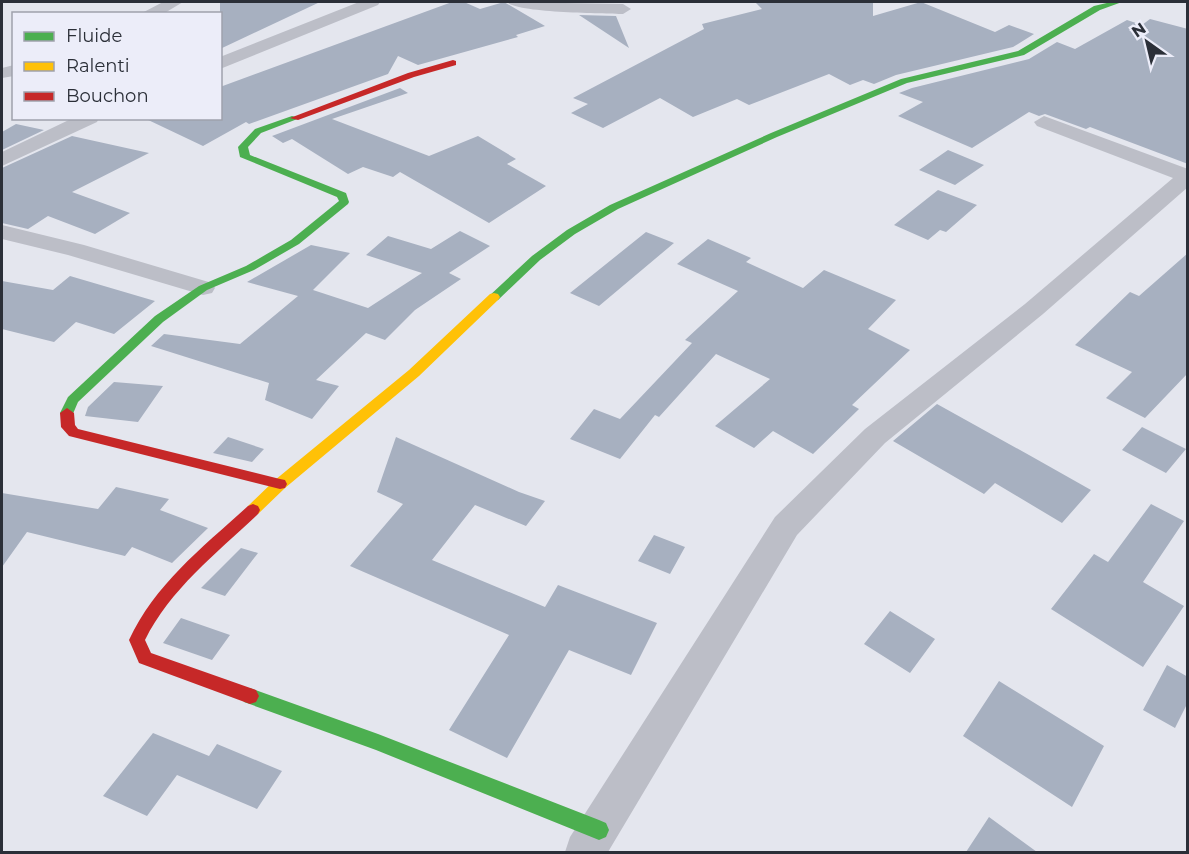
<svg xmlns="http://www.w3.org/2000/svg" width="1189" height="854" viewBox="0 0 1189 854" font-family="Montserrat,sans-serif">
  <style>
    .building { fill: #a7b0c0 }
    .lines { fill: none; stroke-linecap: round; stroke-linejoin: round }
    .street { fill: #bcbec7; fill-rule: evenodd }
    .fast { fill: #4caf50; fill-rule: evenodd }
    .slow { fill: #ffc107; fill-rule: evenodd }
    .jam { fill: #c62828; fill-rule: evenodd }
  </style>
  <rect width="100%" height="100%" fill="#e4e6ee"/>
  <path class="building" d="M 220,2 L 320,2 L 220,49 Z
    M 452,2 L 464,2 L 480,9 L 504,2 L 545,26 L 516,35 L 518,37 L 418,65 L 398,56 L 388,74 L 249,124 L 246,122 L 203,146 L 144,118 L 220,118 L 220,87 Z
    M 755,2 L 873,2 L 873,16 L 921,2 L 995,32 L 1009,25 L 1034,34 L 1013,47 L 896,75 L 874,84 L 863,80 L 850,85 L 829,74 L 749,105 L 737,99 L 693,117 L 660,98 L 603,128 L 571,113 L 588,104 L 573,98 L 704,29 L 702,24 L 762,9 Z
    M 579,15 L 616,16 L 629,48 Z
    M 1150,19 L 1188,29 L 1188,164 L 1090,127 L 1086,129 L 1045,114 L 1039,116 L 1029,112 L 972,148 L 898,116 L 923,102 L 899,93 L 912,88 L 1029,59 L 1057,42 L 1075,49 L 1127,20 L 1142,25 Z
    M 400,88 L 408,93 L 332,119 L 429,156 L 478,136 L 516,159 L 507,164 L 546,186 L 489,223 L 400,172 L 393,177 L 363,167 L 348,174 L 292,139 L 283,143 L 272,136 Z
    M 16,124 L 44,130 L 2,150 L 2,132 Z
    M 72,136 L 149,153 L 72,192 L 130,213 L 95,234 L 48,216 L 28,229 L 2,223 L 2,168 Z
    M 948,150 L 984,165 L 955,185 L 919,170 Z
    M 938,190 L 977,205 L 946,232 L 940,230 L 928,240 L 894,225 Z
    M 460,231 L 490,246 L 449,273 L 461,279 L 415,310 L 385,340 L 366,333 L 316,380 L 339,386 L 312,419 L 265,400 L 269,383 L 151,346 L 164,334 L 240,344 L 298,296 L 247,282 L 311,245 L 350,253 L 313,290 L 368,308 L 422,273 L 366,255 L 388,236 L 431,249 Z
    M 646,232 L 674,243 L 599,306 L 570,293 Z
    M 708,239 L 751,258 L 746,262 L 803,288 L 824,270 L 896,300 L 868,329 L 910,350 L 852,405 L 859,409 L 813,454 L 773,431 L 754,448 L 715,426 L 770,379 L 716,354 L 659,417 L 655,415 L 620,459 L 570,439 L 594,409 L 620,419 L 692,343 L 685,340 L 738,291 L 677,264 Z
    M 1188,253 L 1188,373 L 1145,418 L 1106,398 L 1132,372 L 1075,345 L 1130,292 L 1139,296 Z
    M 70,276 L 155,301 L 114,334 L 76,322 L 54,342 L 2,329 L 2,281 L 53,290 Z
    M 114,382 L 163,386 L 138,422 L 85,416 L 88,407 Z
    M 937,404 L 1029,455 L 1091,490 L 1062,523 L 995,483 L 984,494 L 893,441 Z
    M 1142,427 L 1186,449 L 1166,473 L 1122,450 Z
    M 228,437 L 264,449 L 252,462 L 213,453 Z
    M 396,437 L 519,492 L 545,501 L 526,526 L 475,505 L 432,560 L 545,607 L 558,585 L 657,623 L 631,675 L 569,650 L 507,758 L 449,730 L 509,635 L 350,566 L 403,504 L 377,492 Z
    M 116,487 L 169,499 L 160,510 L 208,528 L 172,563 L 132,547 L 125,556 L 27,532 L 2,567 L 2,493 L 98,509 Z
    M 1151,504 L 1184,521 L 1143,582 L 1184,606 L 1143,667 L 1051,609 L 1094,554 L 1108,562 Z
    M 654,535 L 685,547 L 670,574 L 638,561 Z
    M 241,548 L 258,553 L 225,596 L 201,588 Z
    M 890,611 L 935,639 L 910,673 L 864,644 Z
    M 181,618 L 230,635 L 212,660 L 163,643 Z
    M 1167,665 L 1188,677 L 1188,702 L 1175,728 L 1143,710 Z
    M 999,681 L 1104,746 L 1072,807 L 963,736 Z
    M 153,733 L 209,756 L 217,744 L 282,771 L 257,809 L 177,775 L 147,816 L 103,796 Z
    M 989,817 L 1037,852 L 966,852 Z"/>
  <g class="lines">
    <path class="street" d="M 163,2 L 183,2 L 163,14 L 140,14 Z
      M 359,2 L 380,2 L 378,5 L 220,69 L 220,57 Z
      M 507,2 L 623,4 L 631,9 L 623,14 C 604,13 517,13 507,2 Z
      M 14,65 L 14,76 L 2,78 L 2,68 Z
      M 1044,116 L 1188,169 L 1188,187 L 1043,314 L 885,443 L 797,535 L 608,852 L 565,852 L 570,837 L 775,517 L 865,429 L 1025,304 L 1173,178 L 1037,126 L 1034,122 Z
      M 73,118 L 99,118 L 97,122 L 2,166 L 2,152 Z
      M 2,225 L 84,245 L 212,283 L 215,288 L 212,293 L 203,295 L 68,255 L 2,239 Z"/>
    <path class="fast" d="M 1111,2 L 1122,2 L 1100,10 L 1024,55 L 907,83 L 777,137 L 618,209 L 575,234 L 540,260 L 498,300 L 494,301 L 488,297 L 532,256 L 567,230 L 610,205 L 771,133 L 901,79 L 1018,51 L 1094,6 Z
      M 292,116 L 300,118 L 261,133 L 248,147 L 250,155 L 346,193 L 349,202 L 348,204 L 299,244 L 254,270 L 207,290 L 163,322 L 78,402 L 72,416 L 62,416 L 60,413 L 68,397 L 155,316 L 199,286 L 246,266 L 291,240 L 339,201 L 337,197 L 240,157 L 238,147 L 255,129 Z
      M 250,688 L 378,734 L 599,820 L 606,823 L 609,830 L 606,837 L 599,840 L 376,750 L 244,702 L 241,696 L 244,690 Z"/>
    <path class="slow" d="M 494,293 L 498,294 L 500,297 L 498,300 L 419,376 L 285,488 L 258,514 L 248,514 L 246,510 L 248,506 L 275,480 L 409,370 L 490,294 Z"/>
    <path class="jam" d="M 453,60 L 456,61 L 456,65 L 414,77 L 298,120 L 290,118 L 408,73 Z
      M 67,408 L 74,413 L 75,425 L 78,429 L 280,479 L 285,480 L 287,484 L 285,488 L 280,489 L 69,436 L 61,427 L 60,413 Z
      M 253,504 L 258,506 L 260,510 L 258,514 C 218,552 170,589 145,640 L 151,653 L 256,690 L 259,696 L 256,702 L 250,704 L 139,663 L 129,640 C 155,584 203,547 248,506 Z"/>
  </g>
  <rect width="1189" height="854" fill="none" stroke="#2b2f38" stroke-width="6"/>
  <rect x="12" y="12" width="210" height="108" fill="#ecedf9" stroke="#9fa1ac" stroke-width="1.5"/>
  <rect x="24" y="32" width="30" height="9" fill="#4caf50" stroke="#9fa1ac" stroke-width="1.5"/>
  <text x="66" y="42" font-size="18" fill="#2b2f38">Fluide</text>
  <rect x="24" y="62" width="30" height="9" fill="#ffc107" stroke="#9fa1ac" stroke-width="1.5"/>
  <text x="66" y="72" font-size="18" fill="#2b2f38">Ralenti</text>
  <rect x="24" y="92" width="30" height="9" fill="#c62828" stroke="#9fa1ac" stroke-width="1.5"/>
  <text x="66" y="102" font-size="18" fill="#2b2f38">Bouchon</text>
  <g transform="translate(1147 42) rotate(326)" stroke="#ecedf9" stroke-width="4.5" paint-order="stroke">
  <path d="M0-4.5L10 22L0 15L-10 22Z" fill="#2b2f38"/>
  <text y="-9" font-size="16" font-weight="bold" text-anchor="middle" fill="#2b2f38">N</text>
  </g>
</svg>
